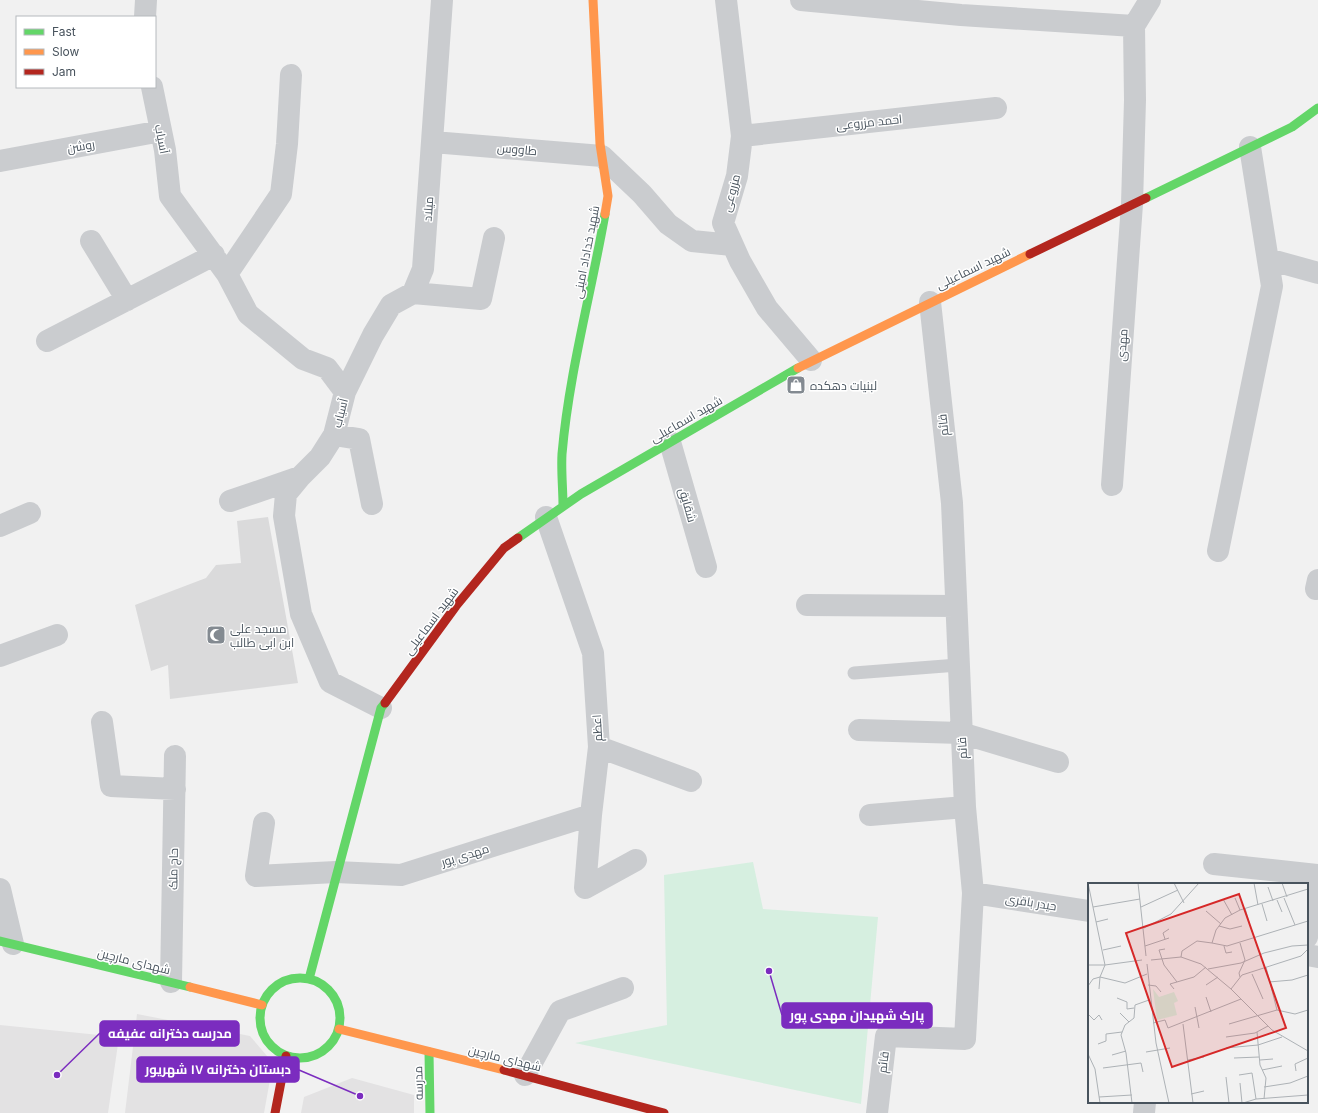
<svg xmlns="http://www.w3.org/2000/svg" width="1318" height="1113" viewBox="0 0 1318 1113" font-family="Inter,Cairo,sans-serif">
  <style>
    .education { fill: #e3e2e3 }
    .green { fill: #d6efe0 }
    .building { fill: #dadadb }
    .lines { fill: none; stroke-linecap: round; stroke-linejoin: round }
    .lane { stroke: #cacccf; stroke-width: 13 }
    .street { stroke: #cacccf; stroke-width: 22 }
    .fast { stroke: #63d668; stroke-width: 9 }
    .slow { stroke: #ff974d; stroke-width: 9 }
    .jam { stroke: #b3261e; stroke-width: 9 }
    .labels { text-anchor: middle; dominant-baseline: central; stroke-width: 3; stroke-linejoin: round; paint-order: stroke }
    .street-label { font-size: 12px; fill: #48535d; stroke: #fff }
    .poi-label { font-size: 12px; fill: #48535d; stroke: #fff; text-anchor: start }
    .inset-road { fill: none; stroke: #adb2b6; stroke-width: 1 }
    .view { fill: #d62828; fill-opacity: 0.15; stroke: #d62828; stroke-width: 2 }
    .inset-edge { fill: none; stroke: #48535d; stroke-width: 2 }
    .leader { fill: none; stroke: #7b2cbf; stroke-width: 1.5 }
    .callout-dot { fill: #7b2cbf; stroke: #fff; stroke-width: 1.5 }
    .callout { fill: #7b2cbf; stroke: #7b2cbf; stroke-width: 1.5 }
    .callout-label { font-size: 13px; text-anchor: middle; font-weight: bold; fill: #fff }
  </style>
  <rect width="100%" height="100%" fill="#f1f1f1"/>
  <path class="education" d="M 137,1014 L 250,1036 L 273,1063 L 264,1113 L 125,1113 Z
    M 0,1025 L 119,1037 L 108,1113 L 0,1113 Z
    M 352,1078 L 414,1095 L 414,1113 L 301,1113 L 304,1097 Z"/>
  <path class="green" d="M 753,862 L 763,909 L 878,917 L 861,1104 L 575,1043 L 667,1025 L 664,875 Z"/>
  <path class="building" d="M 268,517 L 298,683 L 170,699 L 168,665 L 151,671 L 135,605 L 206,578 L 216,565 L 241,563 L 237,521 Z"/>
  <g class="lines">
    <path class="lane" d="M 854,673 L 958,665"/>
    <path class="street" d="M 726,0 L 742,136 L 737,176 L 723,223 L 740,261 L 767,308 L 811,360
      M 801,0 L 961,15 L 1134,26
      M 145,17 L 146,0
      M 1134,26 L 1150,0
      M 152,87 L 165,150 L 170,196 L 227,274 L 248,314 L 303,359 L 327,368 L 345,392 L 334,435 L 320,457 L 300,477 L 286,494 L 284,516 L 301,614 L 330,682 L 381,708
      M 742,136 L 996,108
      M 433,142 L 602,156 L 642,194 L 668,224 L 692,241 L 732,245
      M 0,161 L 161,131
      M 91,241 L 127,300
      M 1268,259 L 1318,273
      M 227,274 L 281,194 L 287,144 L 291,75
      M 413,293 L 481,299 L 494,238
      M 47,341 L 214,255
      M 345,392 L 373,335 L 391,305 L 413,293 L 423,269 L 442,0
      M 334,435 L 359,439 L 372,504
      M 670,442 L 706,567
      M 1112,485 L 1132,204 L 1135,100 L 1134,26
      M 230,501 L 300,477
      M 546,517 L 593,653 L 599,747 L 591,815 L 585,888 L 636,860
      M 0,526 L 30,513
      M 1218,551 L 1272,286 L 1250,147
      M 1316,589 L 1318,580
      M 807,605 L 956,606
      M 0,656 L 57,635
      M 102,722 L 111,786 L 175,789
      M 859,730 L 961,733 L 1058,762
      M 599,747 L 691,781
      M 870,815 L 965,807
      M 264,823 L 256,876 L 336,872 L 401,875 L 591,815
      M 1214,864 L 1318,875
      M 0,889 L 13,944
      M 973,893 L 1089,911
      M 1307,937 L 1318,878
      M 1307,955 L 1318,957
      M 171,982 L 175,756
      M 525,1075 L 560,1011 L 623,988
      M 877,1113 L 886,1036 L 965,1039 L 973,893 L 965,807 L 952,503 L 930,302
      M 1144,1113 L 1145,1102"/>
    <path class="fast" d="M 1146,198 L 1292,127 L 1318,108
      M 563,506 C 563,489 561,471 562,454 C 569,373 591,294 605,214
      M 518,538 L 581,494 L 798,368
      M 0,941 L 190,987
      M260 1018a40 40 0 1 1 80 0a40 40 0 1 1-80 0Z
      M 309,979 L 381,708 L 385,703
      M 429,1052 L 430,1113"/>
    <path class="slow" d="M 593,0 L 600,144 L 608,196 L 605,214
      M 798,368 L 1030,254
      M 190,987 L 262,1005
      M 339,1029 L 504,1070"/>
    <path class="jam" d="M 1030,254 L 1146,198
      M 385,703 L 456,606 L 504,548 L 518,538
      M 504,1070 L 664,1113
      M 275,1113 L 286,1056"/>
  </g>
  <defs>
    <g id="shop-square" transform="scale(1)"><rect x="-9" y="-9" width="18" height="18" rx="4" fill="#838a91" stroke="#fff"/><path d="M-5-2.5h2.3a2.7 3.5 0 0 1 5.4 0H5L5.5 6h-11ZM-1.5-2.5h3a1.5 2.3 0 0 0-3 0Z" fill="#fff"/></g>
    <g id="mosque-square" transform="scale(1)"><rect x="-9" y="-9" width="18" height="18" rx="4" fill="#838a91" stroke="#fff"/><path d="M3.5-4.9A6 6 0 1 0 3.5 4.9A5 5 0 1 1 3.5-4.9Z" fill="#fff"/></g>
  </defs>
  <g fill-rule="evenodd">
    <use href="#shop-square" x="796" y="385"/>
    <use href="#mosque-square" x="216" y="635"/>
  </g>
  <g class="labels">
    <g class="street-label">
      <text transform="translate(869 122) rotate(-6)">احمد مزروعی</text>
      <text transform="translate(162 139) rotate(79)">آسیاب</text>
      <text transform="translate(81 146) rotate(-10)">روشن</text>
      <text transform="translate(517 149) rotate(5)">طاووس</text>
      <text transform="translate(731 193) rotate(-75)">مزروعی</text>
      <text transform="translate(428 209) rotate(-86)">میلاد</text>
      <text transform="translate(586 252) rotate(-79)">شهید خداداد امینی</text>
      <text transform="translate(973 268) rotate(-26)">شهید اسماعیلی</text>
      <text transform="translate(1122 345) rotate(-86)">مهدی</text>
      <text transform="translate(340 413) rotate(-76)">آسیاب</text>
      <text transform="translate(686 419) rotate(-30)">شهید اسماعیلی</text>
      <text transform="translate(943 425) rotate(-96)">قائم</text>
      <text transform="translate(688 505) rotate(74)">شقایق</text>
      <text transform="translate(431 621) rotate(-53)">شهید اسماعیلی</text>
      <text transform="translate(597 728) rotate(-93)">اعظم</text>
      <text transform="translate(962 748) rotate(-93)">قائم</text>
      <text transform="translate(465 855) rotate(-17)">مهدی پور</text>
      <text transform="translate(173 869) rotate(-89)">حاج ملک</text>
      <text transform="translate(1031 902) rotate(9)">حیدر باقری</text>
      <text transform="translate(134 961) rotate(14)">شهدای مارچین</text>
      <text transform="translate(505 1058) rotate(14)">شهدای مارچین</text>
      <text transform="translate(883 1062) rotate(-83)">قائم</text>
      <text transform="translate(418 1083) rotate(-91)">مدرسه</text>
    </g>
    <g class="poi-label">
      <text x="810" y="385">لبنیات دهکده</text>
      <text x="230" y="628">مسجد علی<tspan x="230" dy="14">ابن ابی طالب</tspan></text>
    </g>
  </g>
  <g transform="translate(1088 883)">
    <rect width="220" height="220" fill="#f1f1f1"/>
    <path d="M 65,106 L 71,114 L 86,109 L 90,118 L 86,120 L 89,132 L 69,137 Z" fill="#d6efe0"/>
    <path class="inset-road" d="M 50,0 L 58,73M 86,0 L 96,20M 166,0 L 170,22M 194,0 L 199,14M 180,4 L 185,18M 147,15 L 152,27M 196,15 L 207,42M 135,16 L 144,32M 189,17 L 194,29M 174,21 L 179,38M 5,24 L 52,16M 53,24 L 90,7M 157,25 L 161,39M 118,28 L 133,41M 8,39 L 20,36M 131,43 L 142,46 L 154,43M 56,45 L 83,31 L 111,0M 77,56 L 75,50 L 81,46M 124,60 L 139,63 L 220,38M 152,60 L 157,77 L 151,90 L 152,94M 57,63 L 81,55M 136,63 L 138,70 L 144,69M 77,66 L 71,67 L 76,82 L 89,99M 15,67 L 33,63M 93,74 L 94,68 L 109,58 L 124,60 L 128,47 L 137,35 L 152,27 L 220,6M 63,77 L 93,74 L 113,81 L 143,106 L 184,147 L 220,168M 59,81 L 68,160 L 81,220M 0,82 L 17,82 L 54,77M 178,84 L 189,127M 120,86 L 153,80 L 176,70 L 204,63 L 220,62M 164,91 L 175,116M 181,99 L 204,97 L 220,92M 60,102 L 68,103 L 73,109M 118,102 L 130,94M 0,103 L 5,96 L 12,94 L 17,82 L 0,0M 11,106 L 12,94 L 37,100 L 59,91M 86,106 L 82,101 L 106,94 L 118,84M 143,106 L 154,92 L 213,73 L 220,66M 118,114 L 123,129M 29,115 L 39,119 L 39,126 L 46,125M 107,124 L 111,145M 189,127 L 207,131 L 220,127M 32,130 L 41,139M 0,131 L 6,137 L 11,132 L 14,137M 65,140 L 77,137 L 80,145 L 153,116M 95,141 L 105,220M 141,141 L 189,127M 169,149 L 172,182 L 178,195 L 176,216M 138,154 L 167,150 L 180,143M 10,161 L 18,158 L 18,151 L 34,149M 138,165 L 170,162 L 194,154M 58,169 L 82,165M 0,171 L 7,186 L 12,220M 24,172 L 38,168M 146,175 L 171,174M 100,177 L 116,174M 172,177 L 185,176M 15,185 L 53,180 L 55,189M 174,187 L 194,183M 208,188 L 207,181 L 220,175M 151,192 L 164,190 L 168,216M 138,194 L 141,220M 152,200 L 154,220M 176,204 L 202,200 L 220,193M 103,211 L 116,208M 11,214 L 44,212M 44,220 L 38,170 L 33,152 L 37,142 L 46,135 L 47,122 L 61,117M 155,220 L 168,216 L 220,212"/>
    <path class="view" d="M 151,11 L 198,145 L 84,184 L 38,50 Z"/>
    <rect width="220" height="220" class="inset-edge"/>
  </g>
  <path class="leader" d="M769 971L782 1015M57 1075L100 1033M360 1096L299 1070"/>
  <g class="callout-dot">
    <circle cx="769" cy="971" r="4"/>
    <circle cx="57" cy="1075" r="4"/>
    <circle cx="360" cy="1096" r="4"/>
  </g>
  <g class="callout">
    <rect x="782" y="1003" width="150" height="25" rx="4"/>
    <rect x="100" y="1021" width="139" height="25" rx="4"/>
    <rect x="137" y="1057" width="162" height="25" rx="4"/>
  </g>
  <g class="callout-label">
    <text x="857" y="1020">پارک شهیدان مهدی پور</text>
    <text x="170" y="1038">مدرسه دخترانه عفیفه</text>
    <text x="218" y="1074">دبستان دخترانه ۱۷ شهریور</text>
  </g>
  <rect x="16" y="16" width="140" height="72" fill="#ffffff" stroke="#b6babe"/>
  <rect x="24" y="29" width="20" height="6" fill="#63d668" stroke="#b6babe"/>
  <text x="52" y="36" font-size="12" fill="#48535d">Fast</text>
  <rect x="24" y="49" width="20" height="6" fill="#ff974d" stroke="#b6babe"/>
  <text x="52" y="56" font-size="12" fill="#48535d">Slow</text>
  <rect x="24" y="69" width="20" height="6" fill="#b3261e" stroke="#b6babe"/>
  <text x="52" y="76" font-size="12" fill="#48535d">Jam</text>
</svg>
